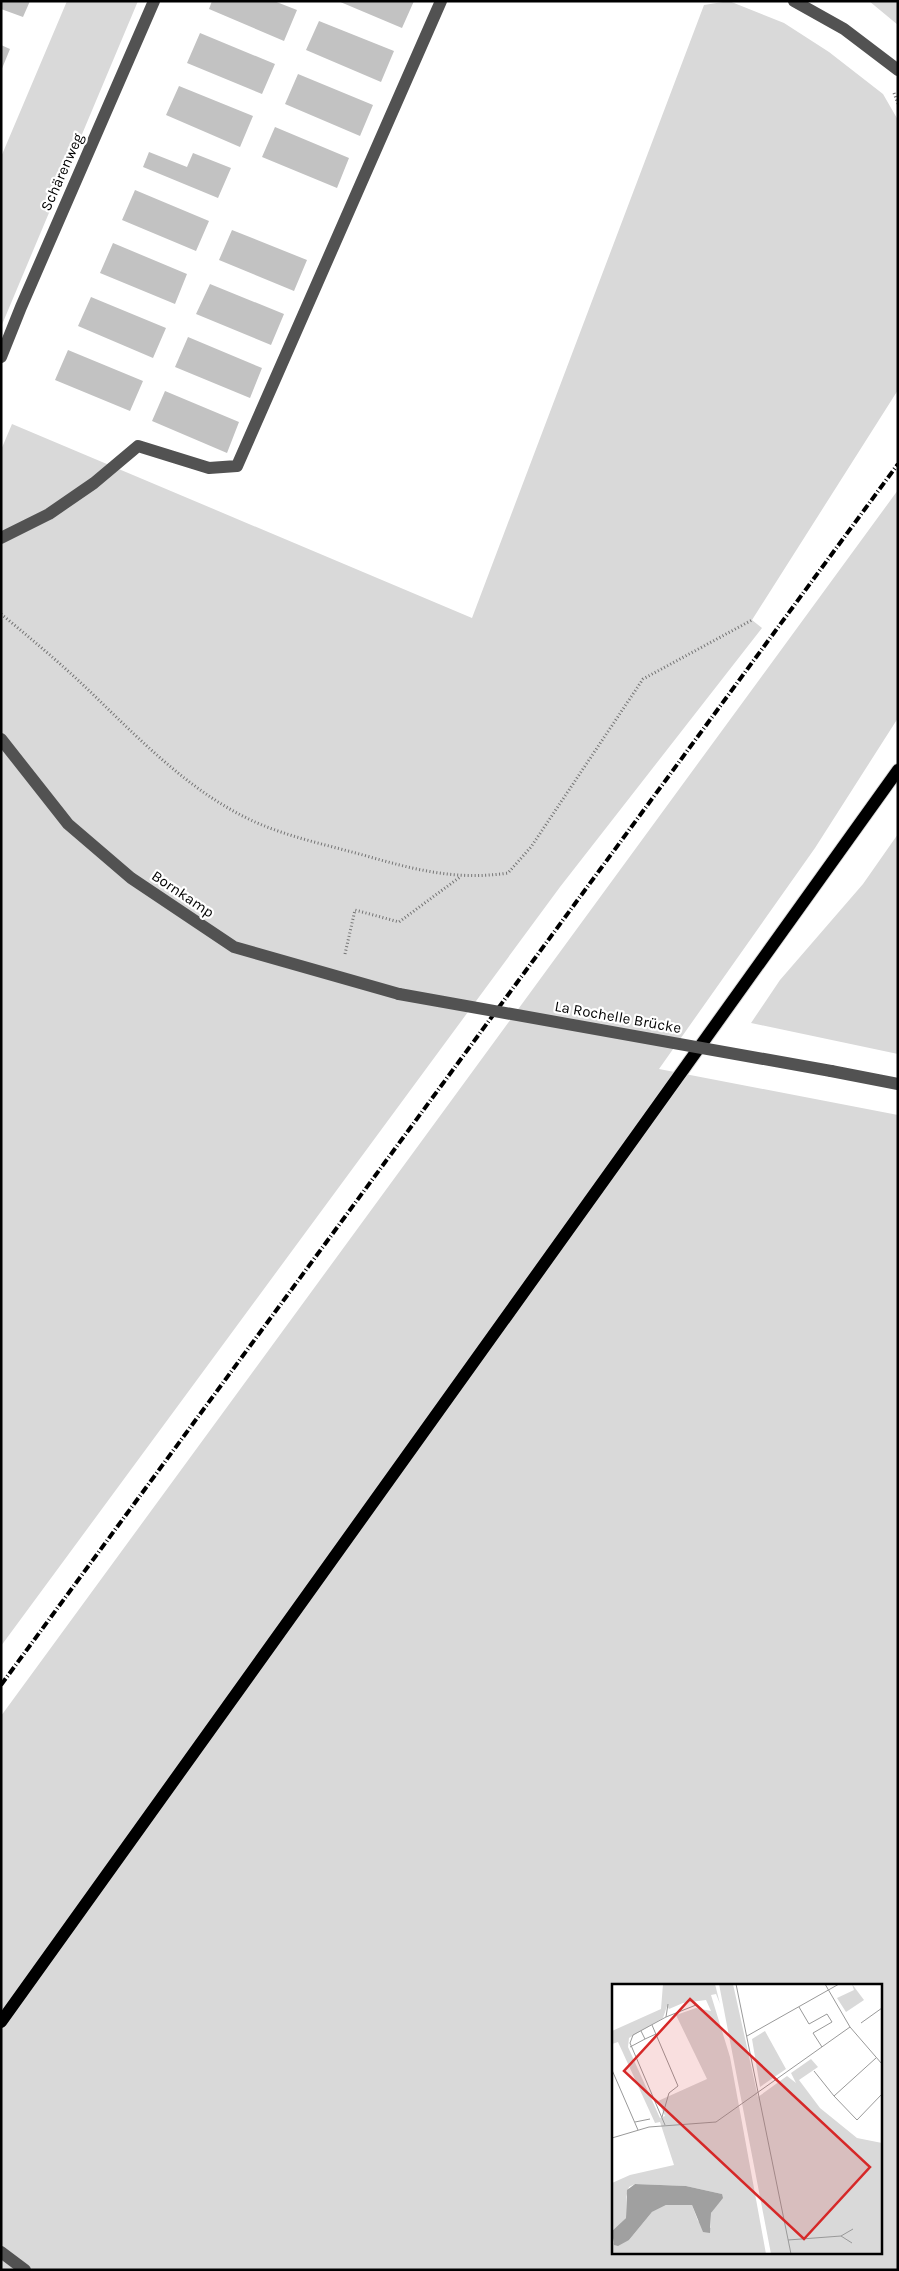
<svg xmlns="http://www.w3.org/2000/svg" width="899" height="2271" viewBox="0 0 899 2271" font-family="Karla,sans-serif">
  <style>
    .green { fill: #d9d9d9; fill-rule: evenodd }
    .building { fill: #c2c2c2 }
    .lines { fill: none; stroke-linecap: round; stroke-linejoin: round }
    .major-casing { stroke: #dbdbdb; stroke-width: 14 }
    .path { stroke: #747474; stroke-width: 3; stroke-dasharray: 1 2.5; stroke-linecap: butt }
    .minor { stroke: #525252; stroke-width: 12 }
    .major { stroke: #000; stroke-width: 12 }
    .rail { stroke: #000; stroke-width: 4; stroke-dasharray: 8 2.5 1 2.5; stroke-linecap: butt }
    .minor-bridge { stroke: #525252; stroke-width: 12 }
    .labels { text-anchor: middle; dominant-baseline: central; stroke-width: 4.5; stroke-linejoin: round; paint-order: stroke }
    .street-label { font-size: 15px; fill: #000; stroke: #fff }
    .inset-road { fill: none; stroke: #999; stroke-width: 1 }
    .view { fill: #d62828; fill-opacity: 0.15; stroke: #d62828; stroke-width: 2.5 }
    .inset-edge { fill: none; stroke: #000; stroke-width: 2.5 }
  </style>
  <rect width="100%" height="100%" fill="#fff"/>
  <path class="green" d="M 67,1 L 138,1 L 1,327 L 1,157 Z
    M 729,1 L 784,23 L 829,52 L 883,94 L 898,120 L 898,390 L 752,620 L 762,628 L 560,887 L 1,1646 L 1,450 L 12,424 L 472,618 L 704,5 Z
    M 869,1 L 898,1 L 898,25 Z
    M 898,490 L 898,718 L 815,848 L 659,1069 L 898,1115 L 898,2270 L 1,2270 L 1,1716 ZM 613,1985 L 880,1985 L 880,2252 L 613,2252 Z
    M 898,834 L 898,1054 L 751,1023 L 780,980 L 863,884 Z"/>
  <path class="building" d="M 1,1 L 30,1 L 23,17 L 1,9 Z
    M 212,1 L 274,1 L 297,10 L 284,41 L 209,9 Z
    M 338,1 L 414,1 L 402,28 Z
    M 319,21 L 394,51 L 381,82 L 306,50 Z
    M 200,33 L 275,64 L 262,94 L 187,63 Z
    M 1,45 L 10,49 L 1,71 Z
    M 298,74 L 373,105 L 360,136 L 285,104 Z
    M 179,86 L 253,116 L 240,147 L 166,115 Z
    M 275,127 L 349,158 L 337,188 L 262,157 Z
    M 149,152 L 187,167 L 193,153 L 231,168 L 218,198 L 143,167 Z
    M 135,190 L 209,221 L 196,251 L 122,220 Z
    M 232,230 L 307,260 L 294,291 L 219,260 Z
    M 113,243 L 187,274 L 175,304 L 100,273 Z
    M 210,284 L 284,314 L 271,345 L 196,314 Z
    M 91,297 L 166,328 L 153,358 L 78,326 Z
    M 188,337 L 262,368 L 250,398 L 175,367 Z
    M 68,350 L 143,381 L 130,411 L 55,380 Z
    M 165,391 L 239,422 L 227,453 L 152,421 Z"/>
  <g class="lines">
    <g class="major-casing">
      <path id="major" d="M 1,2022 L 898,770"/>
    </g>
    <path class="path" d="M 894,93 L 898,104
      M 1,614 C 28,636 54,658 79,681 C 133,732 185,790 255,822 C 289,837 327,845 363,855 C 412,869 456,881 508,873 L 531,847 L 643,679 L 752,620
      M 345,954 L 355,910 L 399,922 L 460,877"/>
    <path class="minor" d="M 794,1 L 844,29 L 898,70
      M 1,357 L 21,307 L 154,1
      M 1,538 L 49,514 L 94,483 L 138,446 L 209,468 L 237,466 L 441,1
      M 1,739 L 68,824 L 131,878 L 234,947 L 399,994
      M 831,1071 L 898,1084
      M 1,2252 L 25,2270"/>
    <use href="#major" class="major"/>
    <path class="rail" d="M 1,1685 L 898,464"/>
    <path class="minor-bridge" d="M 399,994 L 831,1071"/>
  </g>
  <g class="labels">
    <g class="street-label">
      <text transform="translate(62 172) rotate(-66)">Schärenweg</text>
      <text transform="translate(183 894) rotate(34)">Bornkamp</text>
      <text transform="translate(618 1017) rotate(10)">La Rochelle Brücke</text>
    </g>
  </g>
  <g transform="translate(612 1984)">
    <rect width="270" height="270" fill="#fff"/>
    <path d="M 51,0 L 103,0 L 108,20 L 104,10 L 99,11 L 118,73 L 154,270 L 0,270 L 0,259 L 17,256 L 40,228 L 54,221 L 80,221 L 86,237 L 99,244 L 99,229 L 110,210 L 74,202 L 23,200 L 17,203 L 14,213 L 14,234 L 0,247 L 0,199 L 18,191 L 62,181 L 48,138 L 43,139 L 6,58 L 0,60 L 0,47 L 49,25 ZM 94,16 L 99,27 L 84,24 L 64,31 L 95,95 L 46,117 L 53,132 L 48,134 L 16,63 L 17,54 L 51,34 L 55,22 L 57,25 L 71,19 ZM 107,0 L 121,0 L 146,113 L 175,92 L 184,99 L 179,89 L 199,75 L 206,83 L 187,96 L 208,124 L 245,154 L 270,159 L 270,270 L 159,270 ZM 240,0 L 252,16 L 234,28 L 225,14 L 242,6 ZM 153,47 L 174,85 L 148,103 L 140,55 Z" fill="#d9d9d9" fill-rule="evenodd"/>
    <path d="M 23,200 L 74,202 L 110,210 L 111,214 L 99,229 L 98,249 L 91,248 L 80,221 L 54,221 L 40,228 L 17,256 L 6,262 L 2,261 L 0,247 L 14,234 L 15,206 Z" fill="#a0a0a0"/>
    <path class="inset-road" d="M 124,0 L 179,270M 213,0 L 238,43 L 270,80M 187,23 L 197,40 L 215,30 L 220,38 L 201,49 L 210,63M 54,33 L 84,21M 249,39 L 270,24M 40,41 L 66,102 L 57,109 L 50,133M 29,47 L 33,55 L 44,50M 135,52 L 227,0M 18,63 L 33,55M 264,74 L 222,112 L 245,136 L 270,110M 0,86 L 26,146M 202,87 L 222,112M 23,138 L 38,135M 53,141 L 18,59 L 21,51 L 54,33 L 56,20M 0,154 L 37,143 L 104,138 L 238,43M 176,256 L 229,252M 240,259 L 229,252 L 241,245"/>
    <path class="view" d="M 78,15 L 258,183 L 192,255 L 12,87 Z"/>
    <rect width="270" height="270" class="inset-edge"/>
  </g>
  <rect width="899" height="2271" fill="none" stroke="#000000" stroke-width="5"/>
</svg>
